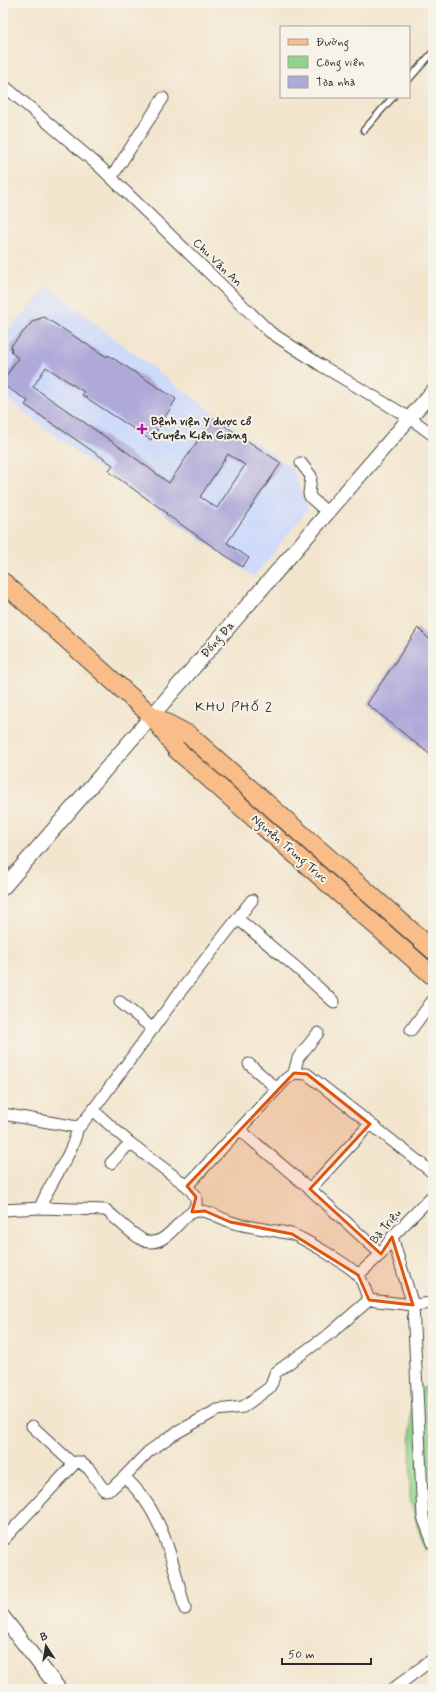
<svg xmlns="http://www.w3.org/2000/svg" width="436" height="1692" viewBox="0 0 436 1692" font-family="Mynerve,sans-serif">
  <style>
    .built { fill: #cedafa }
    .green { fill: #90d38c; stroke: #5e7f5c }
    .building { fill: #afa9d9; fill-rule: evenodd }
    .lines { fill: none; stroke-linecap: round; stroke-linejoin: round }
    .service-casing { stroke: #494743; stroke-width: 8 }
    .minor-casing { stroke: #494743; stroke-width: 13 }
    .tertiary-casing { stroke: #494743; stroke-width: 16 }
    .primary-casing { stroke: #494743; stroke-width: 20 }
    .service { stroke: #fff; stroke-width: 5.5 }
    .minor { stroke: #fff; stroke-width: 11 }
    .tertiary { stroke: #fff; stroke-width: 14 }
    .primary { stroke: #f8bd88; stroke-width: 18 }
    .marked { fill: #df570e; fill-opacity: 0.2; stroke: #df570e; stroke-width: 3; stroke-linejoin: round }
    .poi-dot { fill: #b5179e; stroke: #f7f3e8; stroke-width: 1.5 }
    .labels { text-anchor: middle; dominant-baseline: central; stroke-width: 4; stroke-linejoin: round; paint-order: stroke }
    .street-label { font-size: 12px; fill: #2b2b2b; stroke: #f7f3e8 }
    .poi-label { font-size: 12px; font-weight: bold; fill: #2b2b2b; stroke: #f7f3e8; text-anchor: start }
    .quarter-label { font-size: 14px; letter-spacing: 1px; fill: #2b2b2b; stroke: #f7f3e8 }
  </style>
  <rect width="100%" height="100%" fill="#f7f3e8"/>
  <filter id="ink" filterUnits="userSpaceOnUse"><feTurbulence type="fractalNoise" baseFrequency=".025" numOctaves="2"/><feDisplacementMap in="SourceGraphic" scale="8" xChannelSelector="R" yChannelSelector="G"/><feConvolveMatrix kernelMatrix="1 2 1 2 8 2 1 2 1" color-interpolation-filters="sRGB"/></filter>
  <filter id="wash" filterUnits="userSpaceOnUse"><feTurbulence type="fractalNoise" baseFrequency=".012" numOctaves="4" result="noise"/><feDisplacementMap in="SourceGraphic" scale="16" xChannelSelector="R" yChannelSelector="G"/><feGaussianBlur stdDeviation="0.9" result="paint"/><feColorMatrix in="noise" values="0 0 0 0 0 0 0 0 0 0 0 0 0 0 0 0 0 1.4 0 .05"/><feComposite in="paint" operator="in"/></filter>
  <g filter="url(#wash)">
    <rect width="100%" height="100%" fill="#f2e5cd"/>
    <path class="built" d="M 49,286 L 97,325 L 182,390 L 293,469 L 308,509 L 254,577 L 90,462 L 3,396 L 3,336 Z"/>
    <path class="green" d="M 433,1387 L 433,1546 L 424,1550 L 410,1498 L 411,1389 Z"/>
    <g id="blocks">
      <path class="building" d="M 44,317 L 107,357 L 108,355 L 176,399 L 151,440 L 82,395 L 84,392 L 46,367 L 33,387 L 120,447 L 169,483 L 213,418 L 281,463 L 227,543 L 249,558 L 242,567 L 166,514 L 167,513 L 108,471 L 113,465 L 25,405 L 28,401 L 3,385 L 3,381 L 18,358 L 12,353 L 11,346 L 33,321 ZM 228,454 L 245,465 L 217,508 L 200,497 Z
        M 418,628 L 433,643 L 433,757 L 367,704 Z"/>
    </g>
  </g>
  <g filter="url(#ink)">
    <use href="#blocks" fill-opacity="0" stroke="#494743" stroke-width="1"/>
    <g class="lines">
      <g class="service-casing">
        <path id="service" d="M 409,79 L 433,52
          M 364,130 L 393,97"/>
      </g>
      <g class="minor-casing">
        <path id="minor" d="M 3,85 L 99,166 L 270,332 L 322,366 L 410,418 L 433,435
          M 111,178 L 163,98
          M 301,463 L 311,476 L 309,494 L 311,498 L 328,513
          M 238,919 L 298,969 L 334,1002
          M 120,1002 L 153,1029
          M 411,1030 L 433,1000
          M 249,1064 L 277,1089
          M 294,1073 L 298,1058 L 318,1033
          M 93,1110 L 130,1143 L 187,1186 L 196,1197 L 196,1206 L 192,1212
          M 3,1114 L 77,1127 L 80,1126 L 93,1110 L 176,997 L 252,900
          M 240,1130 L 310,1189 L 381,1254
          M 111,1163 L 130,1143
          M 187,1186 L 286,1079 L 294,1073 L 307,1074 L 433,1173
          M 310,1189 L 370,1124
          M 40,1208 C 50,1180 73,1156 78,1126
          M 3,1210 L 40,1208 L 106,1210 C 115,1217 138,1241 149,1242 C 168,1244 180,1217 193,1212 C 206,1208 219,1218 231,1222 C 250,1228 271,1229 291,1234 C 302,1237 350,1266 358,1275 C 363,1281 366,1293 369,1300 L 413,1305 L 433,1303
          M 392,1237 L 413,1305 L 423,1517 L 433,1543
          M 358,1275 L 381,1254 L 392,1237 L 433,1195
          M 32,1426 L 73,1464
          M 124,1477 C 163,1510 173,1563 185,1609
          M 3,1540 L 76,1462 L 80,1462 L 89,1469 L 104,1490 L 111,1489 L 124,1477 L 148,1452 L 171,1436 L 217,1410 L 243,1407 L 269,1388 L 272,1383 L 275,1373 L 332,1332 L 369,1300
          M 393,1689 L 433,1659"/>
      </g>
      <g class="tertiary-casing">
        <path id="tertiary" d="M 3,888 L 433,391
          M 3,1617 L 59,1689"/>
      </g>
      <g class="primary-casing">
        <path id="primary" d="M 3,582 L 152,716 L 177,750 L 433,976
          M 155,717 L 189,735 L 433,950"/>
      </g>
      <use href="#service" class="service"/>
      <use href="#minor" class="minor"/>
      <use href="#tertiary" class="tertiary"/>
      <use href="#primary" class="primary"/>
    </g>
  </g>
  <path class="marked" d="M 294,1073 L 307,1074 L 370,1124 L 310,1189 L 381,1254 L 392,1237 L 413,1305 L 369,1300 L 358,1275 L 292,1234 L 230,1222 L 205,1211 L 192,1212 L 196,1197 L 187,1186 Z"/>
  <path class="poi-dot" d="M140 423h4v4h4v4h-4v4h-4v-4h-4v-4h4z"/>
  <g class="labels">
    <g class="street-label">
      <text transform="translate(217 263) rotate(44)">Chu Văn An</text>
      <text transform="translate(218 640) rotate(-49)">Đống Đa</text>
      <text transform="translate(289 849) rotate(41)">Nguyễn Trung Trực</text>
      <text transform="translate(386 1227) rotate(-50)">Bà Triệu</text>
    </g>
    <g class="poi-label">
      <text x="151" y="422">Bệnh viện Y dược cổ<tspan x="151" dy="14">truyền Kiên Giang</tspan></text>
    </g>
    <g class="quarter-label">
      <text x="234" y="707">KHU PHỐ 2</text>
    </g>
  </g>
  <rect width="436" height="1692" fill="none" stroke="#f7f3e8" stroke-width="16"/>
  <rect x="280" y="26" width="130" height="72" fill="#f7f3e8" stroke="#a5a39c"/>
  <rect x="288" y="39" width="20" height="6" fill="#f8bd88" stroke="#a5a39c"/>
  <text x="316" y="46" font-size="12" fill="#2b2b2b">Đường</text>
  <rect x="288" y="56" width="20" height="12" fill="#90d38c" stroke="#a5a39c"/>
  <text x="316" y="66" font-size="12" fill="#2b2b2b">Công viên</text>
  <rect x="288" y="76" width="20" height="12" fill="#afa9d9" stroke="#a5a39c"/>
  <text x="316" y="86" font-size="12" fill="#2b2b2b">Tòa nhà</text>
  <g transform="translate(46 1646) rotate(348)" stroke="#f7f3e8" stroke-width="3" paint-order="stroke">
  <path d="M0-3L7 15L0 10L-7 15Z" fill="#2b2b2b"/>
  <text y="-6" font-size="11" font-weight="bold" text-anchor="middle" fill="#2b2b2b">B</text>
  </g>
  <path d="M282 1658v6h89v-6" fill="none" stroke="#2b2b2b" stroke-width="2"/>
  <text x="288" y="1658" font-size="12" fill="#2b2b2b" stroke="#f7f3e8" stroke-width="3" paint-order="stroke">50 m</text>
</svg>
